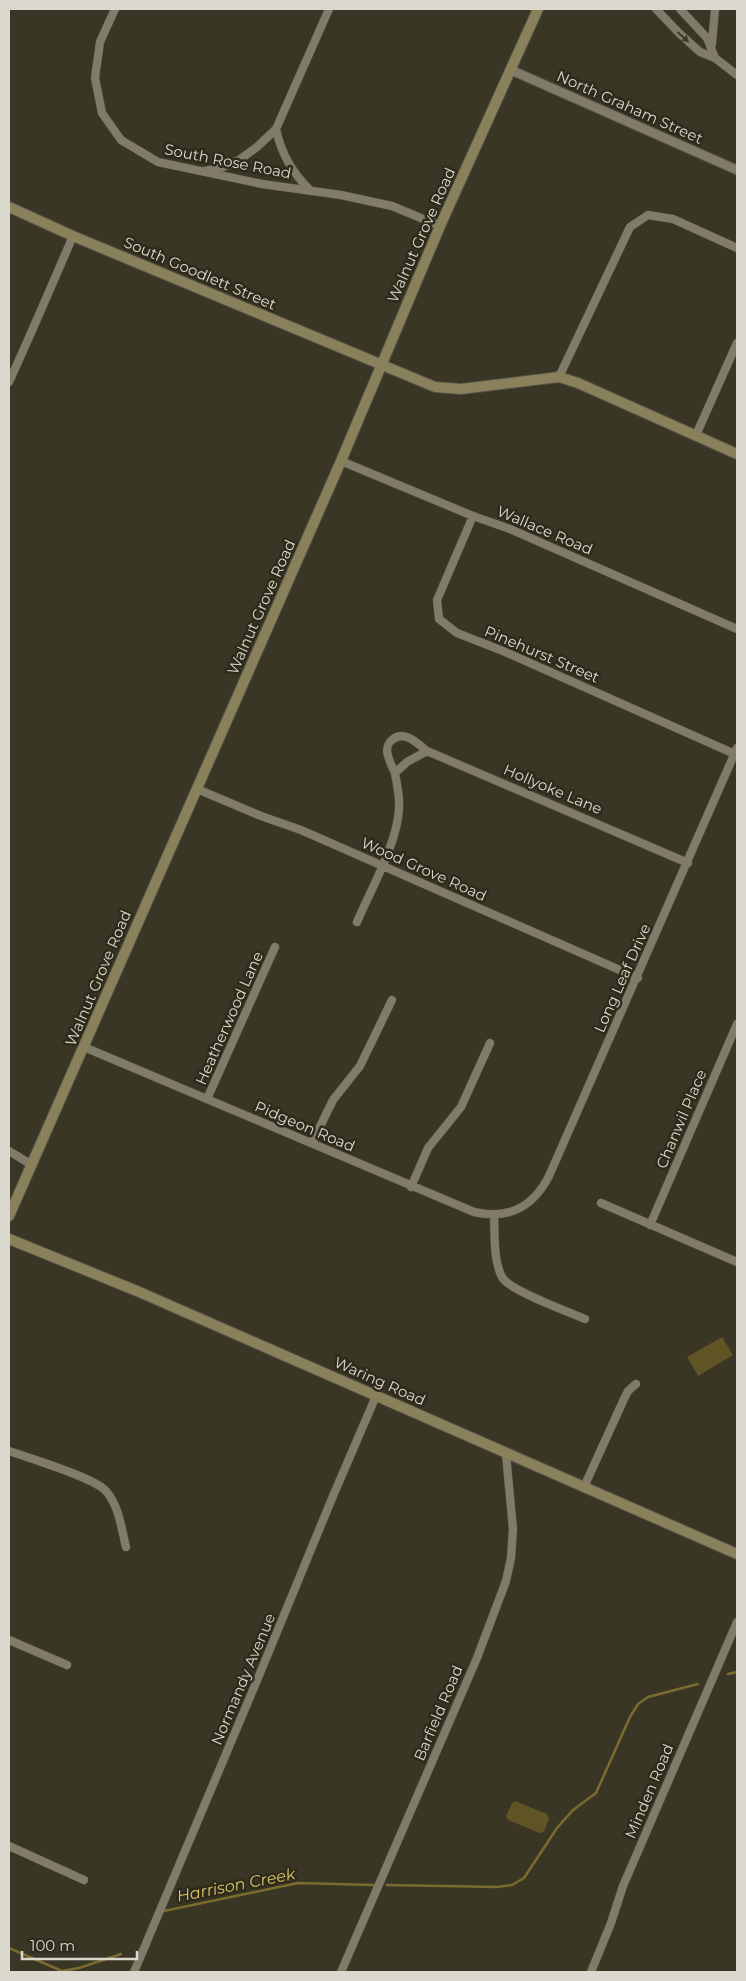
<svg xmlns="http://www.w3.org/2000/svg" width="746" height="1981" viewBox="0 0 746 1981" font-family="Montserrat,sans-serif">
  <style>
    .green { fill: #605424 }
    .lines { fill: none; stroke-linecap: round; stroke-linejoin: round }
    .stream { stroke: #7b6c2e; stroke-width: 2.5 }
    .minor-casing { stroke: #555143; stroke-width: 9 }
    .tertiary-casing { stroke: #555143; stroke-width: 11 }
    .secondary-casing { stroke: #555143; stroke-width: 12 }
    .minor { stroke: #817c6a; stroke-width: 8 }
    .tertiary { stroke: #817c6a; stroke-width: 9 }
    .secondary { stroke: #89805c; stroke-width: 10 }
    .oneway { fill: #3f3b2b }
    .labels { text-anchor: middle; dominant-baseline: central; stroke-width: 5; stroke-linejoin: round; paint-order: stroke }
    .street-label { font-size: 15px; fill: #dbd8ce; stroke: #2f2b1b }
    .water-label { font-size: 16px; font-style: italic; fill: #dac46a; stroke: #2f2b1b }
  </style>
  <rect width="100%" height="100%" fill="#393625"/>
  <path class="green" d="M 722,1337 L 733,1355 L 698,1376 L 687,1357 Z
    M 515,1801 L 547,1814 L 549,1819 L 544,1832 L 540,1833 L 508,1820 L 506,1816 L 512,1803 Z"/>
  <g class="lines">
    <path class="stream" d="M 728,1674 L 737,1672
      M 387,1885 L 497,1887 L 512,1885 L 524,1878 L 557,1828 L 573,1810 L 596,1793 L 630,1717 L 638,1704 L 648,1697 L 698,1684
      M 164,1911 L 298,1883 L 373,1885
      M 9,1948 L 62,1971 L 79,1968 L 121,1954"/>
    <g class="minor-casing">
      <path id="minor" d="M 115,9 L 100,42 L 95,78 L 102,113 L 121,140 L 158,162 L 262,184 L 341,195 L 392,206 L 440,226
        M 656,9 L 679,33 L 700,52 L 715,58 L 737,75
        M 680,9 L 707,38 L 715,58
        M 712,44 L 715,9
        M 276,129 C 281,153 293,174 311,191
        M 205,171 L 223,167 L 239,160 L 257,147 L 276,129 L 329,9
        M 559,377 L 630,227 L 648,215 L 673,219 L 737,248
        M 9,382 C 31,334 52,285 73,236
        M 696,435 L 737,343
        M 341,461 L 473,516 L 510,529 L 737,629
        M 473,516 L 437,600 L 439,619 L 457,633 L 503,651 L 737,755
        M 395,773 C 392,767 388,758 387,751 C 387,747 389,742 392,740 C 404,729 418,744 427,751
        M 197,789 L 261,816 L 301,830 L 638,978
        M 357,922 C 371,889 397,844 399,809 C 400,797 397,785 395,773 L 407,762 L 427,751 L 688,863
        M 84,1047 L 474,1212 C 509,1220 533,1207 549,1176 L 737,748
        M 207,1099 L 275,947
        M 312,1143 L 333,1100 L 360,1066 L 392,1000
        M 9,1151 L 32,1165
        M 411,1187 L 428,1148 L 461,1107 L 490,1043
        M 601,1203 L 737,1262
        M 494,1215 C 495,1234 493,1260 502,1277 C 508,1290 569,1312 585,1319
        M 650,1225 L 737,1024
        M 9,1451 C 29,1458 92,1477 105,1490 C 119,1505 121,1527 126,1547
        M 584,1487 L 624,1399 L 628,1391 L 636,1384
        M 9,1640 L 67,1665
        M 9,1846 L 84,1880
        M 134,1972 L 258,1678 L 333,1496 L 376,1396
        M 341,1972 L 477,1658 L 506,1581 L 511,1558 L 513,1529 L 506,1454
        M 591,1972 L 611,1923 L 623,1886 L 737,1622"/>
    </g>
    <g class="tertiary-casing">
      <path id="tertiary" d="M 511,70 L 737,170"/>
    </g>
    <g class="secondary-casing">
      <path id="secondary" d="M 9,207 L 73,236 L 435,387 L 461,389 L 559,377 L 578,383 L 737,454
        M 9,1216 L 341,461 L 440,226 L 538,9
        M 9,1239 L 137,1291 L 737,1554"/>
    </g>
    <use href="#minor" class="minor"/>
    <use href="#tertiary" class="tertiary"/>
    <use href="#secondary" class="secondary"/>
  </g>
  <defs><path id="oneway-solid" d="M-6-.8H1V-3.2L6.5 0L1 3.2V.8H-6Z" transform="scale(1.25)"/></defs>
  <use class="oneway" href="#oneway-solid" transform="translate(683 37) rotate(42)"/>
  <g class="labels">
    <g class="street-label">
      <text transform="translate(630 107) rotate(24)">North Graham Street</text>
      <text transform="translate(228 161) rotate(11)">South Rose Road</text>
      <text transform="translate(421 235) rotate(-66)">Walnut Grove Road</text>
      <text transform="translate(200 273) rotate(23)">South Goodlett Street</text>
      <text transform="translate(545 530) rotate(23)">Wallace Road</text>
      <text transform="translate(261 607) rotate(-66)">Walnut Grove Road</text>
      <text transform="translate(542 654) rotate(23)">Pinehurst Street</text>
      <text transform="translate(553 789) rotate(23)">Hollyoke Lane</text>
      <text transform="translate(424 869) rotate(24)">Wood Grove Road</text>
      <text transform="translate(98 978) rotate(-67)">Walnut Grove Road</text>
      <text transform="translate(622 978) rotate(-66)">Long Leaf Drive</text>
      <text transform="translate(229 1018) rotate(-66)">Heatherwood Lane</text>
      <text transform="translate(681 1119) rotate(-67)">Chanwil Place</text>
      <text transform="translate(305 1126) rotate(23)">Pidgeon Road</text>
      <text transform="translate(380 1381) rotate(24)">Waring Road</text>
      <text transform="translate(243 1679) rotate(-67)">Normandy Avenue</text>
      <text transform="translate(438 1713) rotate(-67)">Barfield Road</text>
      <text transform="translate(649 1791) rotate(-67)">Minden Road</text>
    </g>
    <g class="water-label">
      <text transform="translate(236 1885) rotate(-11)">Harrison Creek</text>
    </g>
  </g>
  <rect width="746" height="1981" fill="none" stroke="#dbd8ce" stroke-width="20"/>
  <path d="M22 1951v8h115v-8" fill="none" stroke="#dbd8ce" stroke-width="2.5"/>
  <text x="30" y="1951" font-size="15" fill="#dbd8ce" stroke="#2f2b1b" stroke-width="4" paint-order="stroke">100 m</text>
</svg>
